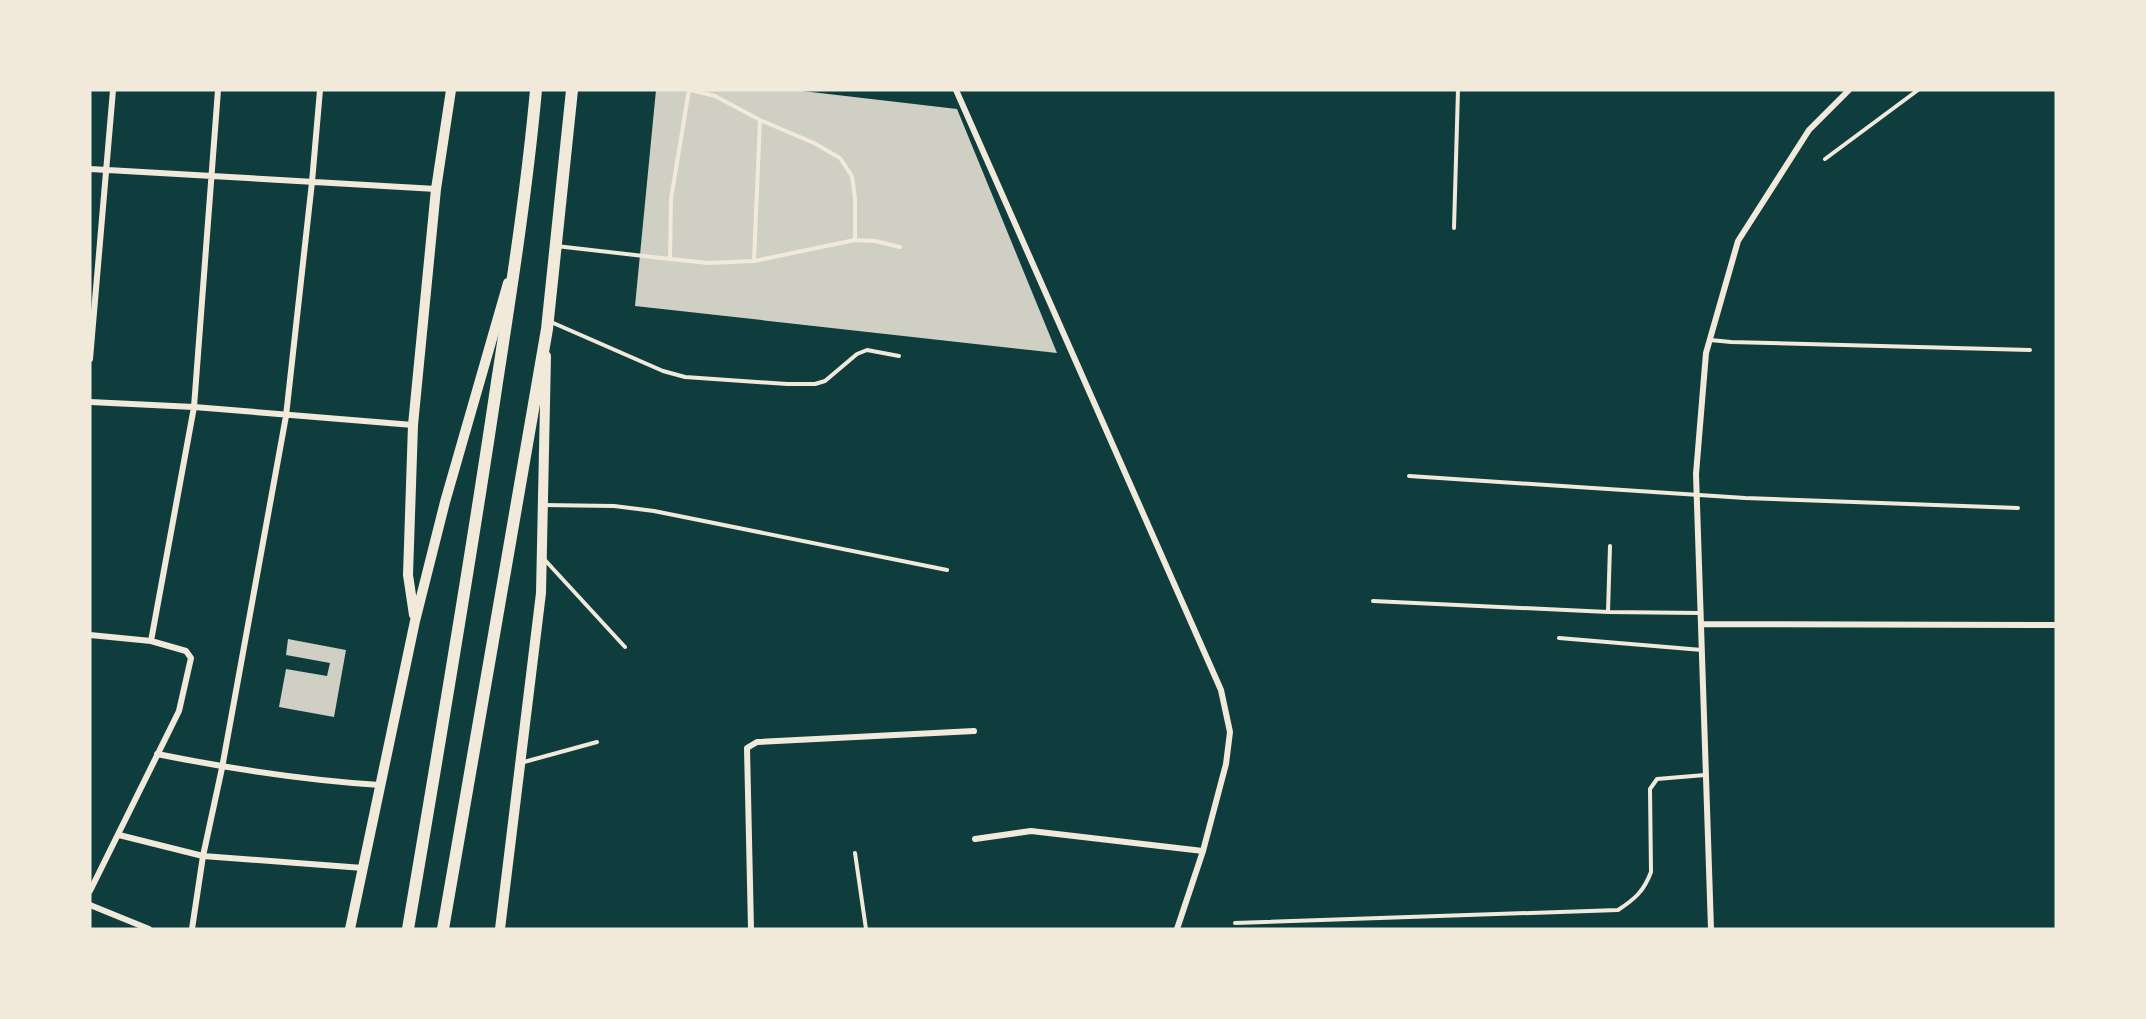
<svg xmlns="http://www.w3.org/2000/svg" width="2146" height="1019" viewBox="0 0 2146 1019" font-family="Karla,sans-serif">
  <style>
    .building { fill: #cfcfc3 }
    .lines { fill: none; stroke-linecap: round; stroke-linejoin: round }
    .service { stroke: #f1e9da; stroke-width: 4 }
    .minor { stroke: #f1e9da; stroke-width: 6 }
    .secondary { stroke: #f1e9da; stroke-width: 10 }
    .trunk { stroke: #f1e9da; stroke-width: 12 }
  </style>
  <rect width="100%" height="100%" fill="#0f3d3e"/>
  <path class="building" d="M 656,90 L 794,90 L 957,109 L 1057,353 L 635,306 Z
    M 288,639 L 346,650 L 334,717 L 279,707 L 286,669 L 327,676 L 330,663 L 286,655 Z"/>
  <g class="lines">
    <path class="service" d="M 689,90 L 671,199 L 670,259 L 708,263 L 754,261 L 855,240 L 875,241 L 900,247
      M 691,90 L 715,96 L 760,120 L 814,143 L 840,158 L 852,176 L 855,198 L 855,240
      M 1825,159 L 1918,90
      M 1454,228 L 1458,90
      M 556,246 L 670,259
      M 754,261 L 760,120
      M 551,322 L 663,371 L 685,377 L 787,384 L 815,384 L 825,381 L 857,354 L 867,350 L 899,356
      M 1710,340 L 1731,342 L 2030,350
      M 1409,476 L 1745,498 L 2018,508
      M 543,505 L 614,506 L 654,511 L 947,570
      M 1610,546 L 1608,612 L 1700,613
      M 544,559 L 625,647
      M 1373,601 L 1608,612
      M 1559,638 L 1702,650
      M 524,762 L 597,742
      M 855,853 L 866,929
      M 1235,923 L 1618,910 C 1635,899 1644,891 1651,872 L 1650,789 L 1657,779 L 1705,775"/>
    <path class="minor" d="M 956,90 L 1221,690 L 1230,732 L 1226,764 L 1203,851 L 1177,929
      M 90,169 L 436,189
      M 90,359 L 113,90
      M 90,402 L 194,407 L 413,425
      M 1701,624 L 2056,625
      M 90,635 L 151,641 L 186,651 L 191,658 L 179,711 L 90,891
      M 151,641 L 194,407 L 218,90
      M 157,754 C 231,769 305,780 380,785
      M 119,835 L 203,856 L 363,868
      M 975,839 L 1031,831 L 1203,851
      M 90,905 L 149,929
      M 192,929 L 203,856 L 222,768 L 286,416 L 312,182 L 320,90
      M 751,929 L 747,748 L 757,742 L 974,731
      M 1711,929 L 1696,474 L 1706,353 L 1738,241 L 1809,130 L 1849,90"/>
    <path class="secondary" d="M 414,615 L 408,575 L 413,425 L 436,189 L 451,90
      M 350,929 L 415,621 L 445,502 L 508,283
      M 500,929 L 541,593 L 546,356"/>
    <path class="trunk" d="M 408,929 C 439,747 470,565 497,382 C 512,285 527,188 536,90
      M 443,929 L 547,329 L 572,90"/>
  </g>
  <rect width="2146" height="1019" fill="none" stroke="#f1e9da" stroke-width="183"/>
</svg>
